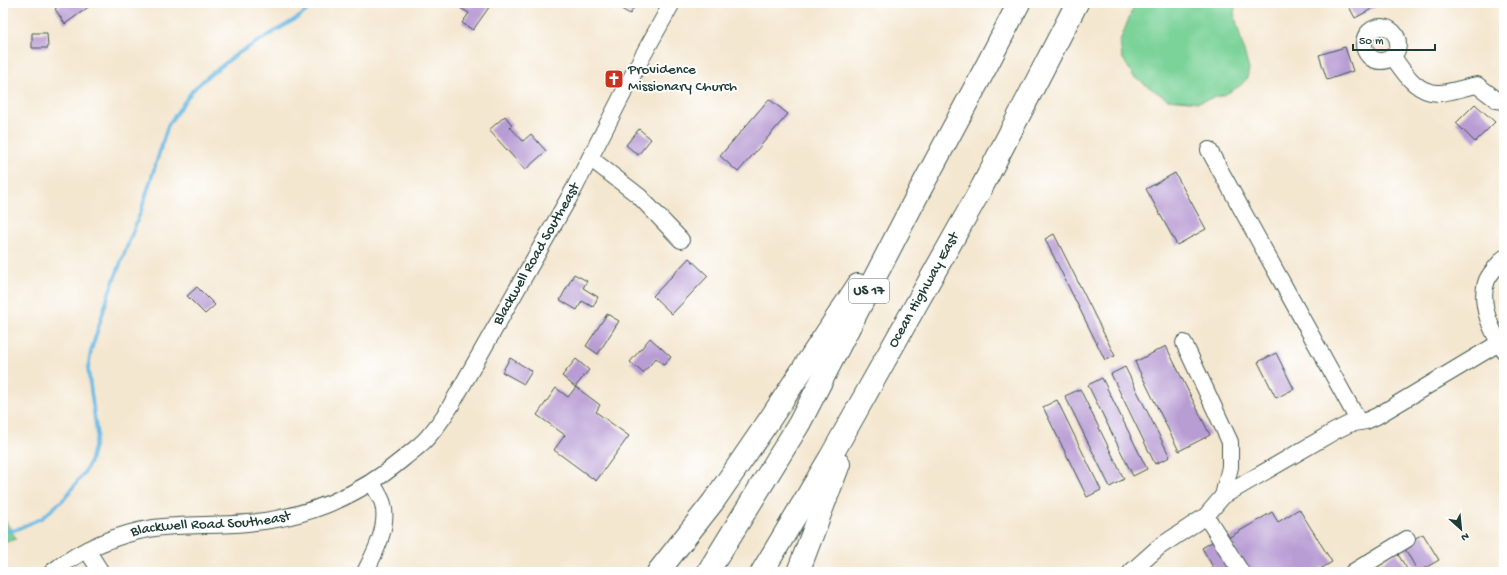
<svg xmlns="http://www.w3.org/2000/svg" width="1507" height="575" viewBox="0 0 1507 575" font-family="'Gochi Hand',sans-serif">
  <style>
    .green { fill: #7bd399; stroke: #4d8866 }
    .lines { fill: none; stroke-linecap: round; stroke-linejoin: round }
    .stream { stroke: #69bae4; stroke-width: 3.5 }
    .building { fill: #b89cd4 }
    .minor-casing { stroke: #3f564b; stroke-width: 18 }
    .highway-casing { stroke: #3f564b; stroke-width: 24 }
    .minor { stroke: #fff; stroke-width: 16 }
    .highway { stroke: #fff; stroke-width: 22 }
    .labels { text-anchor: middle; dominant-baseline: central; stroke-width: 4; stroke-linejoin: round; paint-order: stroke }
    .shield { fill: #fff; stroke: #627771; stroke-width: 1 }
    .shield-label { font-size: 14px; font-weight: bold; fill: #1f3d34 }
    .poi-label { font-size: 15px; fill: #1f3d34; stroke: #fff; text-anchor: start }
    .street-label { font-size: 15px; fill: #1f3d34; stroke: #fff }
  </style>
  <rect width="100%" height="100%" fill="#fff"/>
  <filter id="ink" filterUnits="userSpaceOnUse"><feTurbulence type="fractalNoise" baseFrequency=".025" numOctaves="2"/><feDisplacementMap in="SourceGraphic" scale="8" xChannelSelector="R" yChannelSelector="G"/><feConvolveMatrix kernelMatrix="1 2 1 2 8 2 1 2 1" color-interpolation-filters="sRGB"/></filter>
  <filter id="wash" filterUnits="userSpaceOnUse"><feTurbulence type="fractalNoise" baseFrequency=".012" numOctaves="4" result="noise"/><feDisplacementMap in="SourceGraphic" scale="16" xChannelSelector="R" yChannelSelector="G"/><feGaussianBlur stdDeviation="0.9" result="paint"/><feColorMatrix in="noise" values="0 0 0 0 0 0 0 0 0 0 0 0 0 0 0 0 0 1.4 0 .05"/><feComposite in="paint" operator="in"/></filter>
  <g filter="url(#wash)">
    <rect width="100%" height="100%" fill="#f4e7d0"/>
    <path class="green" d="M 1135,3 L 1236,3 L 1234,13 L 1249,70 L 1247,78 L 1240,86 L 1224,95 L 1198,102 L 1167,99 L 1134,77 L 1122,57 L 1120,41 Z
      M 3,516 L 16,539 L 3,543 Z"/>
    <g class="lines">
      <path class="stream" d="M 3,532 L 15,530 L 42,518 L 65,498 L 84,473 L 90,462 L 97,435 L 88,369 L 91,351 L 110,290 L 141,211 L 168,125 L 192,91 L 206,78 L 237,54 L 299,17 L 316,3"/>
    </g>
    <g id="blocks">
      <path class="building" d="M 63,3 L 94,3 L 65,24 L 55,9 Z
        M 463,3 L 471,7 L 474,3 L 492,3 L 473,30 L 462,23 L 469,13 L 460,8 Z
        M 611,3 L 637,3 L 630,14 Z
        M 1347,3 L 1383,3 L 1355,18 Z
        M 32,33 L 47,33 L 48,48 L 32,48 Z
        M 1345,47 L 1353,71 L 1327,80 L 1319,55 Z
        M 1503,57 L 1504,57 L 1504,82 L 1501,81 Z
        M 769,99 L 788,114 L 738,172 L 720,156 Z
        M 1475,104 L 1495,122 L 1475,142 L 1456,123 Z
        M 505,116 L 512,125 L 510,127 L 523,141 L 531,134 L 546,151 L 525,170 L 489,130 Z
        M 639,129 L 651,139 L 638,155 L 626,145 Z
        M 1175,173 L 1206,229 L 1177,245 L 1146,189 Z
        M 1054,234 L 1115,356 L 1105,360 L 1045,239 Z
        M 689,258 L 708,276 L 672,314 L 653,296 Z
        M 574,274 L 587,281 L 583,288 L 598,297 L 593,307 L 582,301 L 577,310 L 560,300 Z
        M 197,287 L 215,305 L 205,314 L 187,296 Z
        M 607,314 L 619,321 L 598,354 L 586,346 Z
        M 650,338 L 671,357 L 664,365 L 656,358 L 643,373 L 630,362 Z
        M 1166,346 L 1210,435 L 1179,451 L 1135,362 Z
        M 1276,353 L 1294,389 L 1276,398 L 1258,362 Z
        M 510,358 L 532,371 L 524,384 L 502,372 Z
        M 576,359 L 589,370 L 575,387 L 562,376 Z
        M 1125,367 L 1170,457 L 1155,464 L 1111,374 Z
        M 1102,378 L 1147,469 L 1133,476 L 1088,385 Z
        M 576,387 L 600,405 L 596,412 L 629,436 L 596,481 L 554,450 L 565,435 L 537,415 L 556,388 L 568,397 Z
        M 1080,389 L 1124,479 L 1110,487 L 1065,396 Z
        M 1057,400 L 1101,490 L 1087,497 L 1043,407 Z
        M 1299,509 L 1332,562 L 1315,572 L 1249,572 L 1228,538 L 1272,512 L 1278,522 Z
        M 1423,534 L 1439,560 L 1418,572 L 1403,545 Z
        M 1215,540 L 1234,572 L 1216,572 L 1202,548 Z
        M 1397,553 L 1409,572 L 1367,572 Z"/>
    </g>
  </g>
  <g filter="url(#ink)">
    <use href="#blocks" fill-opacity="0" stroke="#3f564b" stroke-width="1"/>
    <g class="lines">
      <g class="minor-casing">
        <g id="minor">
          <circle cx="1381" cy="44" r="17"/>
          <path d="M 1393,57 C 1405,74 1417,94 1440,93 C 1451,92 1466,87 1477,85 L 1497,100 L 1504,101"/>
          <path d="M 1209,150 L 1359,422"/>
          <path d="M 590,158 L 639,196 L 681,240"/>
          <path d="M 1504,258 C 1498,265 1491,272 1487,280 C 1478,304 1492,331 1504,351"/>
          <path d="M 1184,343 L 1230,442 L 1230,467 L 1223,496"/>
          <path d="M 1206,516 L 1241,572"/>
          <path d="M 87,550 L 101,572"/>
          <path id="s1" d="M 52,572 C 82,549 117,534 154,528 C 185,524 217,526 247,523 C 306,518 359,496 404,458 C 411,452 420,446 427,438 C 435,429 443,418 450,407 L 574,189 L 642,57 L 672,3"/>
          <path d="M 365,572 C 375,553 389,526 383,504 C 381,497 375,489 372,482"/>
          <path d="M 1131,572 L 1159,547 L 1206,516 L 1223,496 L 1335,431 L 1349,424 L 1366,421 L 1377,416 L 1499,343"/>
          <path d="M 1353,572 L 1407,539"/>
        </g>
      </g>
      <g class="highway-casing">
        <g id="highway">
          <path d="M 658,572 L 713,502 L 770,419 L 858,285"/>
          <path d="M 708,572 L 799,424 L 919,192 L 987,65 L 1019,3"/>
          <path id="s2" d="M 762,572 L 830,458 L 982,187 L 1077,3"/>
          <path d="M 798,572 L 839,464"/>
        </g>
      </g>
      <use href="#minor" class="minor"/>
      <use href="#highway" class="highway"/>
    </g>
  </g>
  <defs>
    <g id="church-square" transform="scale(1)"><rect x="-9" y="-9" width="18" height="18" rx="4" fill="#c8321e" stroke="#fff"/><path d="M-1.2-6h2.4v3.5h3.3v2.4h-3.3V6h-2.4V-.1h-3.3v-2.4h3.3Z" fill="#fff"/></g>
  </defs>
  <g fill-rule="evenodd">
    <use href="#church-square" x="614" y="79"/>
  </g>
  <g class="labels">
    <rect class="shield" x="849" y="279" width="40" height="24" rx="3"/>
    <g class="shield-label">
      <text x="869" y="291">US 17</text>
    </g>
    <g class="poi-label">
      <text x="628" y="70">Providence<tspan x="628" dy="17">Missionary Church</tspan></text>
    </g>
    <g class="street-label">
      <text stroke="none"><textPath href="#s1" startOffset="623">Blackwell Road Southeast</textPath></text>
      <text stroke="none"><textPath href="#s2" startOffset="325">Ocean Highway East</textPath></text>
      <text stroke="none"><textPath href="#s1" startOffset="169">Blackwell Road Southeast</textPath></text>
    </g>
  </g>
  <rect width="1507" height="575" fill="none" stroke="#fff" stroke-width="16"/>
  <g transform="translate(1461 529) rotate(153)" stroke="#ffffff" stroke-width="3" paint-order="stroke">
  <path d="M0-3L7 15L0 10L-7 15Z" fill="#1f3d34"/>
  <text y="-6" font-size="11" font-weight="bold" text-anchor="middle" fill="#1f3d34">N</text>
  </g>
  <path d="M1353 44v6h82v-6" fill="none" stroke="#1f3d34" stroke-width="2"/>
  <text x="1359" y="44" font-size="12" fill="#1f3d34" stroke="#ffffff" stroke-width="3" paint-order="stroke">50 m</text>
</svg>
